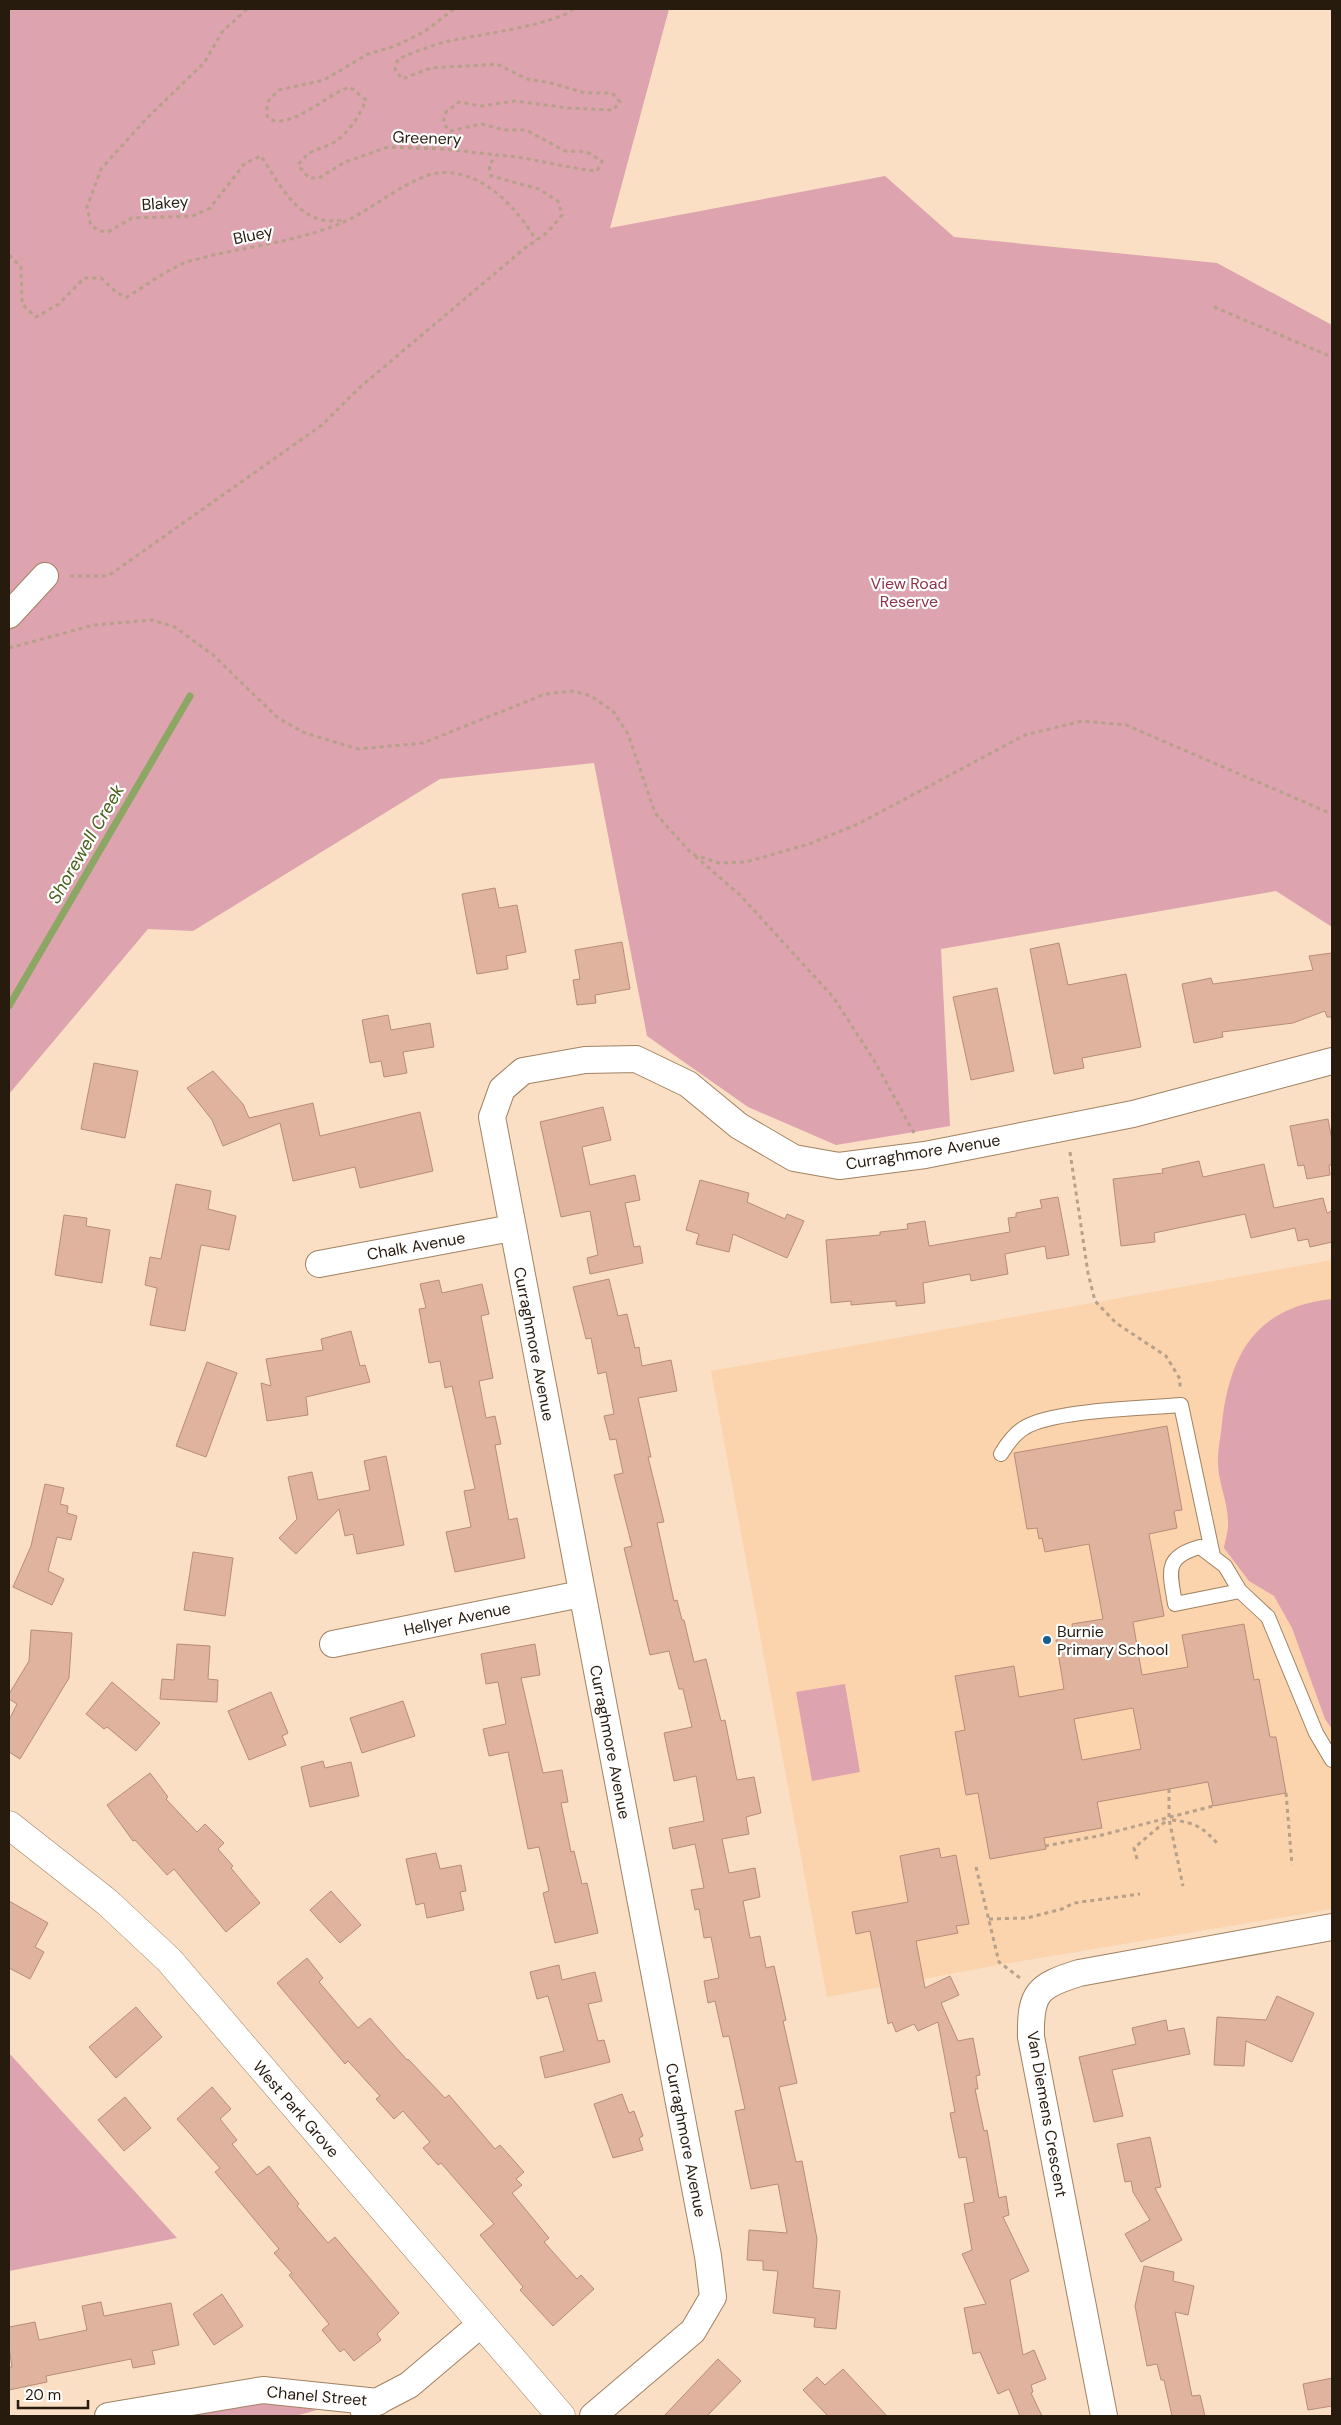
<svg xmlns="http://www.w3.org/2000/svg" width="1341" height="2425" viewBox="0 0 1341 2425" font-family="'DM Sans',sans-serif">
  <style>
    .built { fill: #fbd3ac }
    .green { fill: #dda3ae }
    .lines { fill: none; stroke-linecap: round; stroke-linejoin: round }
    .stream { stroke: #8ca664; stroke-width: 7 }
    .building { fill: #dfb39e; stroke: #b78d79; fill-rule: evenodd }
    .service-casing { stroke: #a18262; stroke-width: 16 }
    .minor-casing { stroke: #a18262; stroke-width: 28 }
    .secondary-casing { stroke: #a18262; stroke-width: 29 }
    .path { stroke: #b7a18a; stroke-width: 3; stroke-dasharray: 4 4; stroke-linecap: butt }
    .service { stroke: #fff; stroke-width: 14 }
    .minor { stroke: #fff; stroke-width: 26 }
    .secondary { stroke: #fff; stroke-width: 28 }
    .poi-dot { fill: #185e92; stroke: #fff; stroke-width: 2 }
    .labels { text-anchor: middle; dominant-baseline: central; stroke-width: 4.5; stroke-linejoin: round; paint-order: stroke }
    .street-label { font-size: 16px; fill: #271b0e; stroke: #fff }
    .park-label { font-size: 16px; fill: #8d324b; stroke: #fff }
    .poi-label { font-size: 16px; fill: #271b0e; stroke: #fff; text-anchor: start }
    .water-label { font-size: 18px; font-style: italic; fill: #486019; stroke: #fff }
  </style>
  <rect width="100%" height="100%" fill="#fadfc4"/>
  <path class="built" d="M 1332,1260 L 1332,1909 L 998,1965 L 827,1997 L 711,1371 Z"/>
  <path class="green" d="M 9,9 L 669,9 L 610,228 L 885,176 L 954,237 L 1217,263 L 1332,325 L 1332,927 L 1276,891 L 941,949 L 950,1126 L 836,1145 L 748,1107 L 647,1036 L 594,763 L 440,779 L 193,931 L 148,929 L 9,1094 Z
    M 1332,1299 L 1332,1729 L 1325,1719 L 1292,1628 L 1274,1596 L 1249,1581 L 1224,1548 C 1225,1540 1229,1530 1228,1522 C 1228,1503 1219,1484 1218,1465 C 1217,1452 1221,1437 1222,1423 C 1230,1353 1257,1307 1332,1299 Z
    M 845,1684 L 860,1772 L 812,1781 L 796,1692 Z
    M 9,2053 L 177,2238 L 9,2271 Z
    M 252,2400 L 317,2410 L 295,2416 L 162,2416 Z"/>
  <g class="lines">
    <path class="stream" d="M 9,1006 L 190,696"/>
  </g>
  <path class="building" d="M 495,888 L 499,908 L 517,905 L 526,952 L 506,956 L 508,969 L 477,974 L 462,894 Z
    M 622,942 L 630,989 L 595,995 L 596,1003 L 577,1005 L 573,980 L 580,979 L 575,950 Z
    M 1059,943 L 1068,985 L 1126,974 L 1141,1047 L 1082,1058 L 1084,1068 L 1054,1074 L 1030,949 Z
    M 1332,953 L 1332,1017 L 1327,1017 L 1325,1011 L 1293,1023 L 1222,1032 L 1223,1037 L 1194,1043 L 1182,984 L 1211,978 L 1213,984 L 1313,970 L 1309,956 Z
    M 997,988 L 1014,1071 L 971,1080 L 953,997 Z
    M 388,1015 L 391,1030 L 430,1023 L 434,1047 L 403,1052 L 407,1073 L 384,1077 L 381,1061 L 370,1063 L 362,1020 Z
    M 94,1063 L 138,1071 L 125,1138 L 81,1129 Z
    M 213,1071 L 243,1104 L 249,1118 L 313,1103 L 320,1136 L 420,1112 L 433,1171 L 360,1188 L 355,1167 L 293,1181 L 280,1123 L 223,1146 L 212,1120 L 187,1088 Z
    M 603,1107 L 611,1140 L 582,1147 L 590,1185 L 635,1175 L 640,1200 L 625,1203 L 634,1247 L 640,1246 L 643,1263 L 590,1274 L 587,1258 L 598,1255 L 590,1211 L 561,1217 L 540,1122 Z
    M 1328,1119 L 1332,1140 L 1332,1165 L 1329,1165 L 1330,1175 L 1307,1179 L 1304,1165 L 1298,1166 L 1290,1126 Z
    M 1199,1161 L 1203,1177 L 1264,1164 L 1274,1208 L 1323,1198 L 1327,1213 L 1332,1211 L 1332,1242 L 1310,1247 L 1308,1239 L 1298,1241 L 1295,1228 L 1251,1238 L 1245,1214 L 1154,1233 L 1155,1242 L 1121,1246 L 1113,1179 L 1163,1173 L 1162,1169 Z
    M 700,1180 L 749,1193 L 747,1202 L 785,1219 L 787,1214 L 804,1221 L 787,1258 L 733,1234 L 729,1252 L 696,1244 L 699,1234 L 686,1230 Z
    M 176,1184 L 211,1191 L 208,1209 L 236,1216 L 229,1250 L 201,1245 L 185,1331 L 150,1325 L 157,1288 L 145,1285 L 150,1257 L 161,1259 Z
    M 1058,1197 L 1069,1255 L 1047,1259 L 1045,1246 L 1005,1254 L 1008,1274 L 971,1281 L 970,1274 L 923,1283 L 925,1303 L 896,1306 L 896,1301 L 851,1305 L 851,1301 L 831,1303 L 826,1240 L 880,1235 L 880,1232 L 908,1229 L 907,1224 L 925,1221 L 929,1246 L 1010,1232 L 1008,1218 L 1016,1217 L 1016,1213 L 1042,1208 L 1040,1200 Z
    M 64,1215 L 87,1218 L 86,1226 L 110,1230 L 102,1283 L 55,1275 Z
    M 609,1279 L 618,1316 L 627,1314 L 635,1348 L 639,1347 L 642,1366 L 671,1360 L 677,1391 L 638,1398 L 651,1457 L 648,1457 L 664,1522 L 657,1523 L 674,1601 L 677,1600 L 682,1620 L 684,1620 L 694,1662 L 706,1659 L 721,1721 L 725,1720 L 737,1780 L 754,1777 L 761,1813 L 746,1817 L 749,1834 L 722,1839 L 729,1873 L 755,1868 L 760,1897 L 743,1901 L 750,1938 L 760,1936 L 766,1968 L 774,1966 L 786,2020 L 783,2021 L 797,2083 L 779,2087 L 796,2162 L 802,2161 L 817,2239 L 813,2288 L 840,2291 L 836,2329 L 814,2327 L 815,2318 L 773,2313 L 778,2271 L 763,2270 L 763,2261 L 747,2260 L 749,2230 L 787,2233 L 778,2184 L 751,2189 L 735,2111 L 745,2109 L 729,2036 L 723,2037 L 715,2001 L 708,2003 L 704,1981 L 719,1978 L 711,1937 L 704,1938 L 699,1909 L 695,1910 L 691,1890 L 704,1888 L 695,1844 L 673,1849 L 669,1828 L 704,1821 L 696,1776 L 674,1781 L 664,1733 L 692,1727 L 683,1689 L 679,1689 L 669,1651 L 650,1655 L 624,1548 L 632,1546 L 614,1475 L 623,1473 L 616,1439 L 610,1440 L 604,1416 L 614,1414 L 606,1372 L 598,1374 L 591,1338 L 586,1339 L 573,1287 Z
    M 439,1280 L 442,1293 L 482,1284 L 489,1314 L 481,1316 L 493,1378 L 479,1381 L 486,1418 L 495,1416 L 501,1444 L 495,1445 L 509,1520 L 517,1518 L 525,1558 L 455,1572 L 446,1532 L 471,1527 L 464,1491 L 475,1489 L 452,1386 L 445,1388 L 440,1361 L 429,1363 L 419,1309 L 426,1308 L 420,1284 Z
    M 351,1331 L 360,1366 L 365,1365 L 370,1382 L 306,1397 L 308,1415 L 267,1421 L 261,1383 L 271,1386 L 266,1359 L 323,1350 L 321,1339 Z
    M 207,1362 L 237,1373 L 206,1457 L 176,1446 Z
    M 1167,1426 L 1182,1510 L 1174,1511 L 1177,1528 L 1149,1534 L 1164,1616 L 1133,1622 L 1142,1675 L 1188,1667 L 1182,1635 L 1244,1624 L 1254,1680 L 1259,1679 L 1270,1737 L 1276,1737 L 1286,1793 L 1213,1806 L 1208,1782 L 1097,1802 L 1102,1828 L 1044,1838 L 1046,1849 L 990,1859 L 978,1793 L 966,1795 L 955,1732 L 965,1730 L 955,1676 L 1014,1666 L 1019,1697 L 1064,1689 L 1056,1640 L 1074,1637 L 1072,1624 L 1103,1619 L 1089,1544 L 1045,1552 L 1042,1538 L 1039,1539 L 1037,1528 L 1027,1529 L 1014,1453 ZM 1133,1708 L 1141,1749 L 1082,1760 L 1074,1719 Z
    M 386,1456 L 404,1545 L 357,1554 L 353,1534 L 345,1536 L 339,1509 L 296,1554 L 279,1538 L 297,1519 L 288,1477 L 312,1472 L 318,1500 L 370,1490 L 364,1461 Z
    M 45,1484 L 64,1488 L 60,1504 L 68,1506 L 67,1513 L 77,1516 L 71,1540 L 57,1537 L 48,1571 L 64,1579 L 52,1605 L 13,1587 L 31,1546 Z
    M 193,1552 L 233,1558 L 225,1616 L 184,1610 Z
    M 31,1630 L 72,1633 L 69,1678 L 20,1759 L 9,1752 L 9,1720 L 17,1704 L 9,1699 L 9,1694 L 29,1661 Z
    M 177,1644 L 210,1646 L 208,1679 L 218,1680 L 217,1702 L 160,1699 L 162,1679 L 174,1680 Z
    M 535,1644 L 540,1675 L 521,1678 L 543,1773 L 562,1770 L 568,1802 L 561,1803 L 571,1852 L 574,1851 L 582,1884 L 587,1883 L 598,1933 L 555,1943 L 543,1893 L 549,1891 L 539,1847 L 528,1849 L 508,1752 L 489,1756 L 483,1729 L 506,1724 L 498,1682 L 486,1684 L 481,1654 Z
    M 112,1682 L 160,1723 L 136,1751 L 107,1727 L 104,1729 L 86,1714 Z
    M 271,1692 L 288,1733 L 282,1736 L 286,1745 L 249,1760 L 228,1711 Z
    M 403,1701 L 415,1736 L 362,1753 L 350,1718 Z
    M 323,1761 L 325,1768 L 351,1762 L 359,1796 L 310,1807 L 301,1767 Z
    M 150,1773 L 168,1797 L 166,1799 L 197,1832 L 205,1824 L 224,1843 L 218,1849 L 233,1866 L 231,1868 L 260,1903 L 226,1932 L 174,1869 L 167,1875 L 135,1840 L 133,1841 L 107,1805 Z
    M 939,1848 L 941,1858 L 956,1855 L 969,1924 L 956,1926 L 958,1933 L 916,1941 L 925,1988 L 950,1976 L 959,1995 L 941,2003 L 958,2041 L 973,2038 L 980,2075 L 976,2076 L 978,2089 L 975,2089 L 984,2131 L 987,2130 L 999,2198 L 1006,2196 L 1009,2215 L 1003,2217 L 1029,2271 L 1010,2280 L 1023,2355 L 1034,2350 L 1046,2379 L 1031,2385 L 1033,2392 L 1031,2393 L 1042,2416 L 1020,2416 L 1009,2389 L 998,2394 L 980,2352 L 973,2354 L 964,2308 L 986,2304 L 962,2254 L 972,2250 L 964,2204 L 974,2202 L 966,2157 L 959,2158 L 950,2113 L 955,2112 L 938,2022 L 918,2031 L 914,2024 L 896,2032 L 892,2022 L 888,2024 L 870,1931 L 856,1934 L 852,1912 L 908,1902 L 900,1856 Z
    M 436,1853 L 440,1869 L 461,1865 L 466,1891 L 460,1892 L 464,1910 L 427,1918 L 424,1903 L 416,1905 L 406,1859 Z
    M 331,1891 L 361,1925 L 340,1943 L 310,1910 Z
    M 9,1901 L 48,1923 L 35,1947 L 44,1952 L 30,1979 L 9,1968 Z
    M 307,1958 L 323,1978 L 319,1982 L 358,2028 L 370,2018 L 407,2060 L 408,2059 L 445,2098 L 449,2095 L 495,2149 L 500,2145 L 524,2172 L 516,2179 L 522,2185 L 512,2193 L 549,2238 L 544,2242 L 577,2279 L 581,2275 L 594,2289 L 553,2326 L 520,2290 L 523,2287 L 480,2235 L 494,2224 L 441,2163 L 438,2165 L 423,2148 L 430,2142 L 403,2111 L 394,2119 L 376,2099 L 380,2096 L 348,2061 L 345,2064 L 277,1983 Z
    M 559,1965 L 562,1980 L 595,1972 L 602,2001 L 588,2004 L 598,2041 L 604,2040 L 610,2062 L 545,2078 L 540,2057 L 564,2051 L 548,1996 L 537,1999 L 530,1972 Z
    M 1277,1996 L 1314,2013 L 1292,2062 L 1246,2041 L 1244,2066 L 1214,2065 L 1217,2017 L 1266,2020 Z
    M 136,2007 L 162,2037 L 116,2078 L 89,2047 Z
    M 1166,2020 L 1168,2031 L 1184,2028 L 1190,2054 L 1112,2070 L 1123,2116 L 1094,2122 L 1079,2057 L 1136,2044 L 1132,2028 Z
    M 212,2087 L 231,2109 L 220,2119 L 237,2140 L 232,2144 L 257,2175 L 269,2166 L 299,2204 L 297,2206 L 328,2243 L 335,2237 L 399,2313 L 377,2334 L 381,2340 L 354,2361 L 344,2349 L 340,2352 L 322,2330 L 329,2324 L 289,2275 L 292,2273 L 274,2253 L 279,2249 L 215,2172 L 220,2168 L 177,2119 Z
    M 622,2094 L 629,2113 L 634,2111 L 643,2136 L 639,2138 L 643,2150 L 613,2158 L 594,2104 Z
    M 125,2097 L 151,2128 L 124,2151 L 98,2120 Z
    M 1150,2137 L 1161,2187 L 1155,2188 L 1182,2240 L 1141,2262 L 1125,2234 L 1150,2220 L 1133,2192 L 1131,2181 L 1125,2182 L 1117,2144 Z
    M 1144,2266 L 1174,2272 L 1173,2281 L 1194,2286 L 1188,2315 L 1175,2312 L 1192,2396 L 1200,2395 L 1205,2416 L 1172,2416 L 1164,2380 L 1161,2380 L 1157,2364 L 1147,2366 L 1135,2306 Z
    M 222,2294 L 243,2326 L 214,2345 L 193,2314 Z
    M 101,2302 L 104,2316 L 171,2303 L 179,2345 L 152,2351 L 155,2364 L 133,2368 L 131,2359 L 46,2376 L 47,2382 L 9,2390 L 9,2367 L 12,2367 L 9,2348 L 9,2327 L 35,2322 L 39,2340 L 87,2330 L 82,2306 Z
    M 718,2359 L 741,2381 L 707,2416 L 664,2416 Z
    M 843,2369 L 887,2416 L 828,2416 L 803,2390 L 817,2377 L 825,2385 Z
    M 1332,2378 L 1332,2406 L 1308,2410 L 1303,2384 Z"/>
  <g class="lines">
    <g class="service-casing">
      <path id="service" d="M 1001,1454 C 1007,1444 1014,1434 1024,1428 C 1051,1410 1146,1408 1181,1405 L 1213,1556
        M 1240,1591 L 1175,1604 C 1170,1572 1163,1557 1200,1547 L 1225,1566 L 1240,1591 L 1268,1617 L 1316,1733 L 1332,1760"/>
    </g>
    <g class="minor-casing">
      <path id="minor" d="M 9,615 L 45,576
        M 319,1264 L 512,1228
        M 333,1644 L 581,1594
        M 363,2409 L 409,2385 L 481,2324
        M 108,2416 L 263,2390 L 378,2402
        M 593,2416 L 693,2331 L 713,2297 L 708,2256 L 492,1117 L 502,1089 L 523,1071 L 585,1060 L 636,1059 L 688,1084 L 739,1126 L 794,1158 L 839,1166 L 925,1155 L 1133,1114 L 1332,1061
        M 1104,2416 L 1031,2037 C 1030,1992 1038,1986 1079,1973 L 1332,1927"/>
    </g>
    <g class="secondary-casing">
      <path id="secondary" d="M 9,1825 L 107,1902 L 169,1960 L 561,2416"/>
    </g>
    <path class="path" d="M 247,9 L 222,32 L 204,63 L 147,118 L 101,169 L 87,207 L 91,226 L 101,231 L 108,232 L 132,218 L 193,216 L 210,208 L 245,163 L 261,156 C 281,186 300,228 342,220
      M 454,9 L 424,32 L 395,46 L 368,54 L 324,80 L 279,90 L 269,100 L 266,112 L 268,118 C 290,132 329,92 350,87 L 366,100 C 360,115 348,134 333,143 C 315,152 312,147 298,165 L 309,178 L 319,178 L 345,162 L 388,147 L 444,149 L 497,155
      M 9,255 L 21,267 L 22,304 L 36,317 L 59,304 L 84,278 L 101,278 L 117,293 L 127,297 C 147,285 169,268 190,261 C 243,246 298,243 348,220 C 373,208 412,176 438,173 C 481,168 517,208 536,240
      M 1214,307 L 1332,357
      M 70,576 L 108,576 L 322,425 L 359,388 L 525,248 L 548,232 L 562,215 L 558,201 L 539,189 L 491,176 L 489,165 L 497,155 C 531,157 563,168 597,171 L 602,161 L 587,152 L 565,151 L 526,130 L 505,130 L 481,124 L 450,131 L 443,123 L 446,112 L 459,102 L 481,106 L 515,101 L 568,108 L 613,110 L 620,102 L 612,93 L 585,93 L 551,83 L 527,79 L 497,64 L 431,68 L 402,79 L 395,69 L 398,59 C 414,52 432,45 449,41 C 476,35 555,25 573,9
      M 9,648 L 94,625 L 152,620 L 175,627 L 213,655 L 278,718 L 305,733 L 358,749 L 423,743 L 545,694 L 572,691 L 591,696 L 613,711 L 628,734 L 655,813 L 692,854 L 719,863 L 746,862 L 809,844 L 858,824 L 1025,735 L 1082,721 L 1126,725 L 1332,814
      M 695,856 L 740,895 L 834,998 L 875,1062 L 914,1133
      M 1070,1152 L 1088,1273 L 1095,1301 L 1116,1323 L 1166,1356 L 1180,1379 L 1180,1387
      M 1169,1789 L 1169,1819 L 1183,1886
      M 1286,1793 L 1292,1865
      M 1172,1820 C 1197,1823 1202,1827 1219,1845
      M 1045,1846 L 1098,1836 L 1213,1806
      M 1137,1859 L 1134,1848 L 1166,1821
      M 976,1867 L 999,1962 L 1020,1978
      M 989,1919 L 1027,1918 L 1062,1909 L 1074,1903 L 1140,1894"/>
    <use href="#service" class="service"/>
    <use href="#minor" class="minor"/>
    <use href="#secondary" class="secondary"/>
  </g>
  <circle class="poi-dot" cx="1047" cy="1640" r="5"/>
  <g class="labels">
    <g class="street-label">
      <text transform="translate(427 138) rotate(2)">Greenery</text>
      <text transform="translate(165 203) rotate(-4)">Blakey</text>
      <text transform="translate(253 235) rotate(-12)">Bluey</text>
      <text transform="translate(923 1152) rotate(-9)">Curraghmore Avenue</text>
      <text transform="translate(416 1246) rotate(-10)">Chalk Avenue</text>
      <text transform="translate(534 1344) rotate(79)">Curraghmore Avenue</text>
      <text transform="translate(457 1619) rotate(-12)">Hellyer Avenue</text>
      <text transform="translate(610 1742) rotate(79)">Curraghmore Avenue</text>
      <text transform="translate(296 2109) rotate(49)">West Park Grove</text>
      <text transform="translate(1047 2114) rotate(80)">Van Diemens Crescent</text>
      <text transform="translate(686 2140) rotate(79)">Curraghmore Avenue</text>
      <text transform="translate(317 2396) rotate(5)">Chanel Street</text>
    </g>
    <g class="park-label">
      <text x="909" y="583">View Road<tspan x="909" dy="18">Reserve</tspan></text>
    </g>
    <g class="poi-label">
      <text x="1057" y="1631">Burnie<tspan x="1057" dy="18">Primary School</tspan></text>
    </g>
    <g class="water-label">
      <text transform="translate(86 844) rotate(-60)">Shorewell Creek</text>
    </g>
  </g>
  <rect width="1341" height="2425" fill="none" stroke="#271b0e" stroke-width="20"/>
  <path d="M18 2400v8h70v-8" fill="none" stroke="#271b0e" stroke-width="2.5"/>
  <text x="25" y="2400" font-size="15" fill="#271b0e" stroke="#ffffff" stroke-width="4" paint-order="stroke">20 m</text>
</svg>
